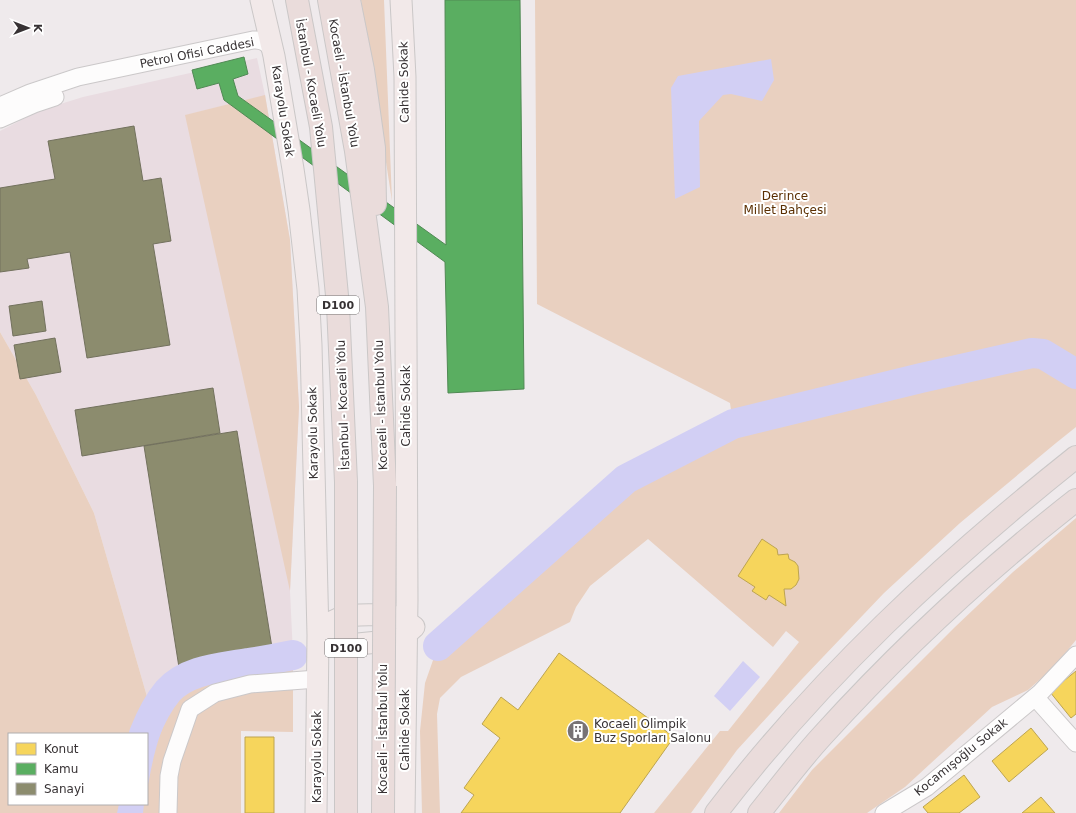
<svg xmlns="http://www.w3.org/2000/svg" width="1076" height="813" viewBox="0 0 1076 813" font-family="'DejaVu Sans',sans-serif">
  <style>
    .built { fill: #e9dce1 }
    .green { fill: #e9d0c0; fill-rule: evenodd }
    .water { fill: #d2cff4 }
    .homes { fill: #f6d55c; stroke: #bda450 }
    .public { fill: #5aae61; stroke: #508954 }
    .industry { fill: #8c8c6e; stroke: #72715d }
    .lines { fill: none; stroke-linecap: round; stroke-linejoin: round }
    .river { stroke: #d2cff4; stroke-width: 30 }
    .minor-casing { stroke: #cbc8c9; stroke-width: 19 }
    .major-casing { stroke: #cac7c7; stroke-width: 23 }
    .highway-casing { stroke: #cac7c7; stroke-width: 24 }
    .minor { stroke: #fdfcfc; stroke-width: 17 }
    .major { stroke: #f2e9e9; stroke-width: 21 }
    .highway { stroke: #eadcdb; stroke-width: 22 }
    .highway-bridge-casing { stroke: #cac7c7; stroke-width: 24; stroke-linecap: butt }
    .highway-bridge { stroke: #eadcdb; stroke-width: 22 }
    .labels { text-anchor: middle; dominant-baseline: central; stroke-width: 4; stroke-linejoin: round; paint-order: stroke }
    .shield { fill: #fff; stroke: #737071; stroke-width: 1 }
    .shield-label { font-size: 11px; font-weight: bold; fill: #373234 }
    .street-label { font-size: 12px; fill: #373234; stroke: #fff }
    .park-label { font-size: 12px; fill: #5a2e01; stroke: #fff }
    .poi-label { font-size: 12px; fill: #373234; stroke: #fff; text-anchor: start }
  </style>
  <rect width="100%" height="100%" fill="#efeaec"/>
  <path class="built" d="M 257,58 L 265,95 L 290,240 L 299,407 L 290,591 L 293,655 L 168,691 L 154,711 L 148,700 L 94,513 L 36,395 L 0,332 L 0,131 L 41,110 L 83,97 Z"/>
  <path class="green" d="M 361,0 L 384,0 L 392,201 Z
    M 535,0 L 1076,0 L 1076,427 L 1056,443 L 960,523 L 884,593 L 802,679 L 737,750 L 691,813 L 654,813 L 720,731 L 728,731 L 799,642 L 786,631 L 773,647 L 648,539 L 590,586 L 576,607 L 570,622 L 461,677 L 440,698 L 437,714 L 440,813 L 422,813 L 420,731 L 425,683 L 438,646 L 630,480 L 733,424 L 730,403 L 537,304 Z
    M 265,95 L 290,240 L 299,407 L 290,591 L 185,115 Z
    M 0,332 L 36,395 L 94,513 L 148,700 L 153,713 L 169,691 L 181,680 L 293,655 L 293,732 L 241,731 L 241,813 L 0,813 ZM 9,734 L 147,734 L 147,804 L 9,804 Z
    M 1076,518 L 1076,640 L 1053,668 L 1028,690 L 992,707 L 905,787 L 867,813 L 779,813 L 812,770 L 955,627 L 1013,572 Z"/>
  <path class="water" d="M 771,59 L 774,80 L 762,101 L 731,94 L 723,95 L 699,121 L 700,187 L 675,199 L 671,88 L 678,76 Z
    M 293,655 L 293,665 C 275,668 257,670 239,672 C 228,674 216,674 206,679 C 163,699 155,749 147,790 L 147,734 L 132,734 L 148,700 L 154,711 L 169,691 L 181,680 L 203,670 Z
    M 743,661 L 760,677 L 730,711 L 714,696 Z
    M 119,804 L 144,804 L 143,813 L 117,813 Z"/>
  <path class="homes" d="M 762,539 L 777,549 L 778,555 L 788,554 L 789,559 L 795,562 L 798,566 L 799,579 L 796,585 L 791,589 L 784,589 L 786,606 L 769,595 L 766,600 L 752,591 L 755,587 L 738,576 Z
    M 559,653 L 674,737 L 620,813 L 461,813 L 474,795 L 464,788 L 500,738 L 482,724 L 501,697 L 518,710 Z
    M 1076,671 L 1076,714 L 1071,718 L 1050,692 Z
    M 1031,728 L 1048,749 L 1009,782 L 992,761 Z
    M 245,737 L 274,737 L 274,813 L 245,813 Z
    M 964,775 L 980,797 L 959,813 L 928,813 L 923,807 Z
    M 1041,797 L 1055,813 L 1022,813 Z"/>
  <path class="public" d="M 445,0 L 520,0 L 524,389 L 448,393 L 445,262 L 224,100 L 219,83 L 197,89 L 192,70 L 244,57 L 248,74 L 233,79 L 238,96 L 446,245 Z"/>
  <path class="industry" d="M 134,126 L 143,181 L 161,178 L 171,241 L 153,244 L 170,345 L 87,358 L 70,252 L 27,259 L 29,268 L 0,272 L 0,188 L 55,179 L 48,141 Z
    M 42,301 L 46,331 L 13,336 L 9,306 Z
    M 55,338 L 61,372 L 20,379 L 14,345 Z
    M 213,388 L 220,433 L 82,456 L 75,410 Z
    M 237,431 L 274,660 L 202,671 L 181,680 L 144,446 Z"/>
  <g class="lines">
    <path class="river" d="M 438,646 L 626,479 L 733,424 L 921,378 L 1032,353 L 1043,354 L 1076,374
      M 144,734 C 150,719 157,704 168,691 C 188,669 221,668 248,663 C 263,661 278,658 293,655"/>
    <g class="minor-casing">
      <path id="minor" d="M 0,106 L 30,93 L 78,77 L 253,40 C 265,39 270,45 274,56
        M 0,119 L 34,104 L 55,97
        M 1035,697 L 1076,743
        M 168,813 L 169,776 L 172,761 L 190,709 L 215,693 L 250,684 L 317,679
        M 884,813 L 927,787 L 1040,693 L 1076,655"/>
    </g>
    <g class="major-casing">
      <path id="major" d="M 261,0 L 274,56 L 293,169 L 299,210 L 308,289 L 311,345 L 318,635 L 316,813
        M 401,0 L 405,77 L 407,600 L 404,813
        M 387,615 C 398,617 406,620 414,627 L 404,636 L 398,640 L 338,646 L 318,635 C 321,631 325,627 329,624 C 345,612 369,615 387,615 Z"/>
    </g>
    <g class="highway-casing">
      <path id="highway" d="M 297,0 L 321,127 L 338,306 L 346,482
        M 329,0 L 356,151 L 377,307 L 385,486
        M 349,0 L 363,70 L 374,148 L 375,204
        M 716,813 C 819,678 944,562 1076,457
        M 759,813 C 780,787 800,760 822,736 C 900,650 985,571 1076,500"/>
    </g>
    <use href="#minor" class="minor"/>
    <use href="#major" class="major"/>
    <use href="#highway" class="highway"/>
    <g class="highway-bridge-casing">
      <path id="highway-bridge" d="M 346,482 L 346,813
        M 383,813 L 385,486"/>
    </g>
    <use href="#highway-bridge" class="highway-bridge"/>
  </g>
  <defs>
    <g id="building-disc" transform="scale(1.15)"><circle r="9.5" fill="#777274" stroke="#fff"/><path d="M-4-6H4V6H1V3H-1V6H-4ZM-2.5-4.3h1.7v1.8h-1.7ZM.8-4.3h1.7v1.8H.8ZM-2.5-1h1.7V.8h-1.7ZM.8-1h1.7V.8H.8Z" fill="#fff"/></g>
  </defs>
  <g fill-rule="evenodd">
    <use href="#building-disc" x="578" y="731"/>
  </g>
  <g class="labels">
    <g class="shield">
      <rect x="317" y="296" width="42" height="18" rx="3"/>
      <rect x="325" y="639" width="42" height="18" rx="3"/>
    </g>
    <g class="shield-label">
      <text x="338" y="305">D100</text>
      <text x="346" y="648">D100</text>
    </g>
    <g class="street-label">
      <text transform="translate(197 53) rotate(-11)">Petrol Ofisi Caddesi</text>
      <text transform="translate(404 82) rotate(-91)">Cahide Sokak</text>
      <text transform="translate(311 83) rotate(80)">İstanbul - Kocaeli Yolu</text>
      <text transform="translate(344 83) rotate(80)">Kocaeli - İstanbul Yolu</text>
      <text transform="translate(283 111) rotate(81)">Karayolu Sokak</text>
      <text transform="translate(343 405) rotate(-92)">İstanbul - Kocaeli Yolu</text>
      <text transform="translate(381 405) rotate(-92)">Kocaeli - İstanbul Yolu</text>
      <text transform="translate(406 406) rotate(-90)">Cahide Sokak</text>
      <text transform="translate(313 433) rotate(-91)">Karayolu Sokak</text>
      <text transform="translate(383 729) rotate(-90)">Kocaeli - İstanbul Yolu</text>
      <text transform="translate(405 730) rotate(-90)">Cahide Sokak</text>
      <text transform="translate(317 757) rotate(-90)">Karayolu Sokak</text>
      <text transform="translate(961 757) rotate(-39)">Kocamışoğlu Sokak</text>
    </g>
    <g class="park-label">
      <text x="785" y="196">Derince<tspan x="785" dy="14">Millet Bahçesi</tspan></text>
    </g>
    <g class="poi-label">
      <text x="594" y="724">Kocaeli Olimpik<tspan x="594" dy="14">Buz Sporları Salonu</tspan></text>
    </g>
  </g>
  <rect x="8" y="733" width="140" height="72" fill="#ffffff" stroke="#afadae"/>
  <rect x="16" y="743" width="20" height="12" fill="#f6d55c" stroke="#afadae"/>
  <text x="44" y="753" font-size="12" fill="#373234">Konut</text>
  <rect x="16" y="763" width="20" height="12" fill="#5aae61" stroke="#afadae"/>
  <text x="44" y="773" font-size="12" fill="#373234">Kamu</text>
  <rect x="16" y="783" width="20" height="12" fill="#8c8c6e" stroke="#afadae"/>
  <text x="44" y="793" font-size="12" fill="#373234">Sanayi</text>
  <g transform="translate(28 28) rotate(90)" stroke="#ffffff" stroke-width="3" paint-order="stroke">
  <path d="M0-3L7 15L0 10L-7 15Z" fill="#373234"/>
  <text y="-6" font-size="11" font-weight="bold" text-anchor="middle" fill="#373234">K</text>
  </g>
</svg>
